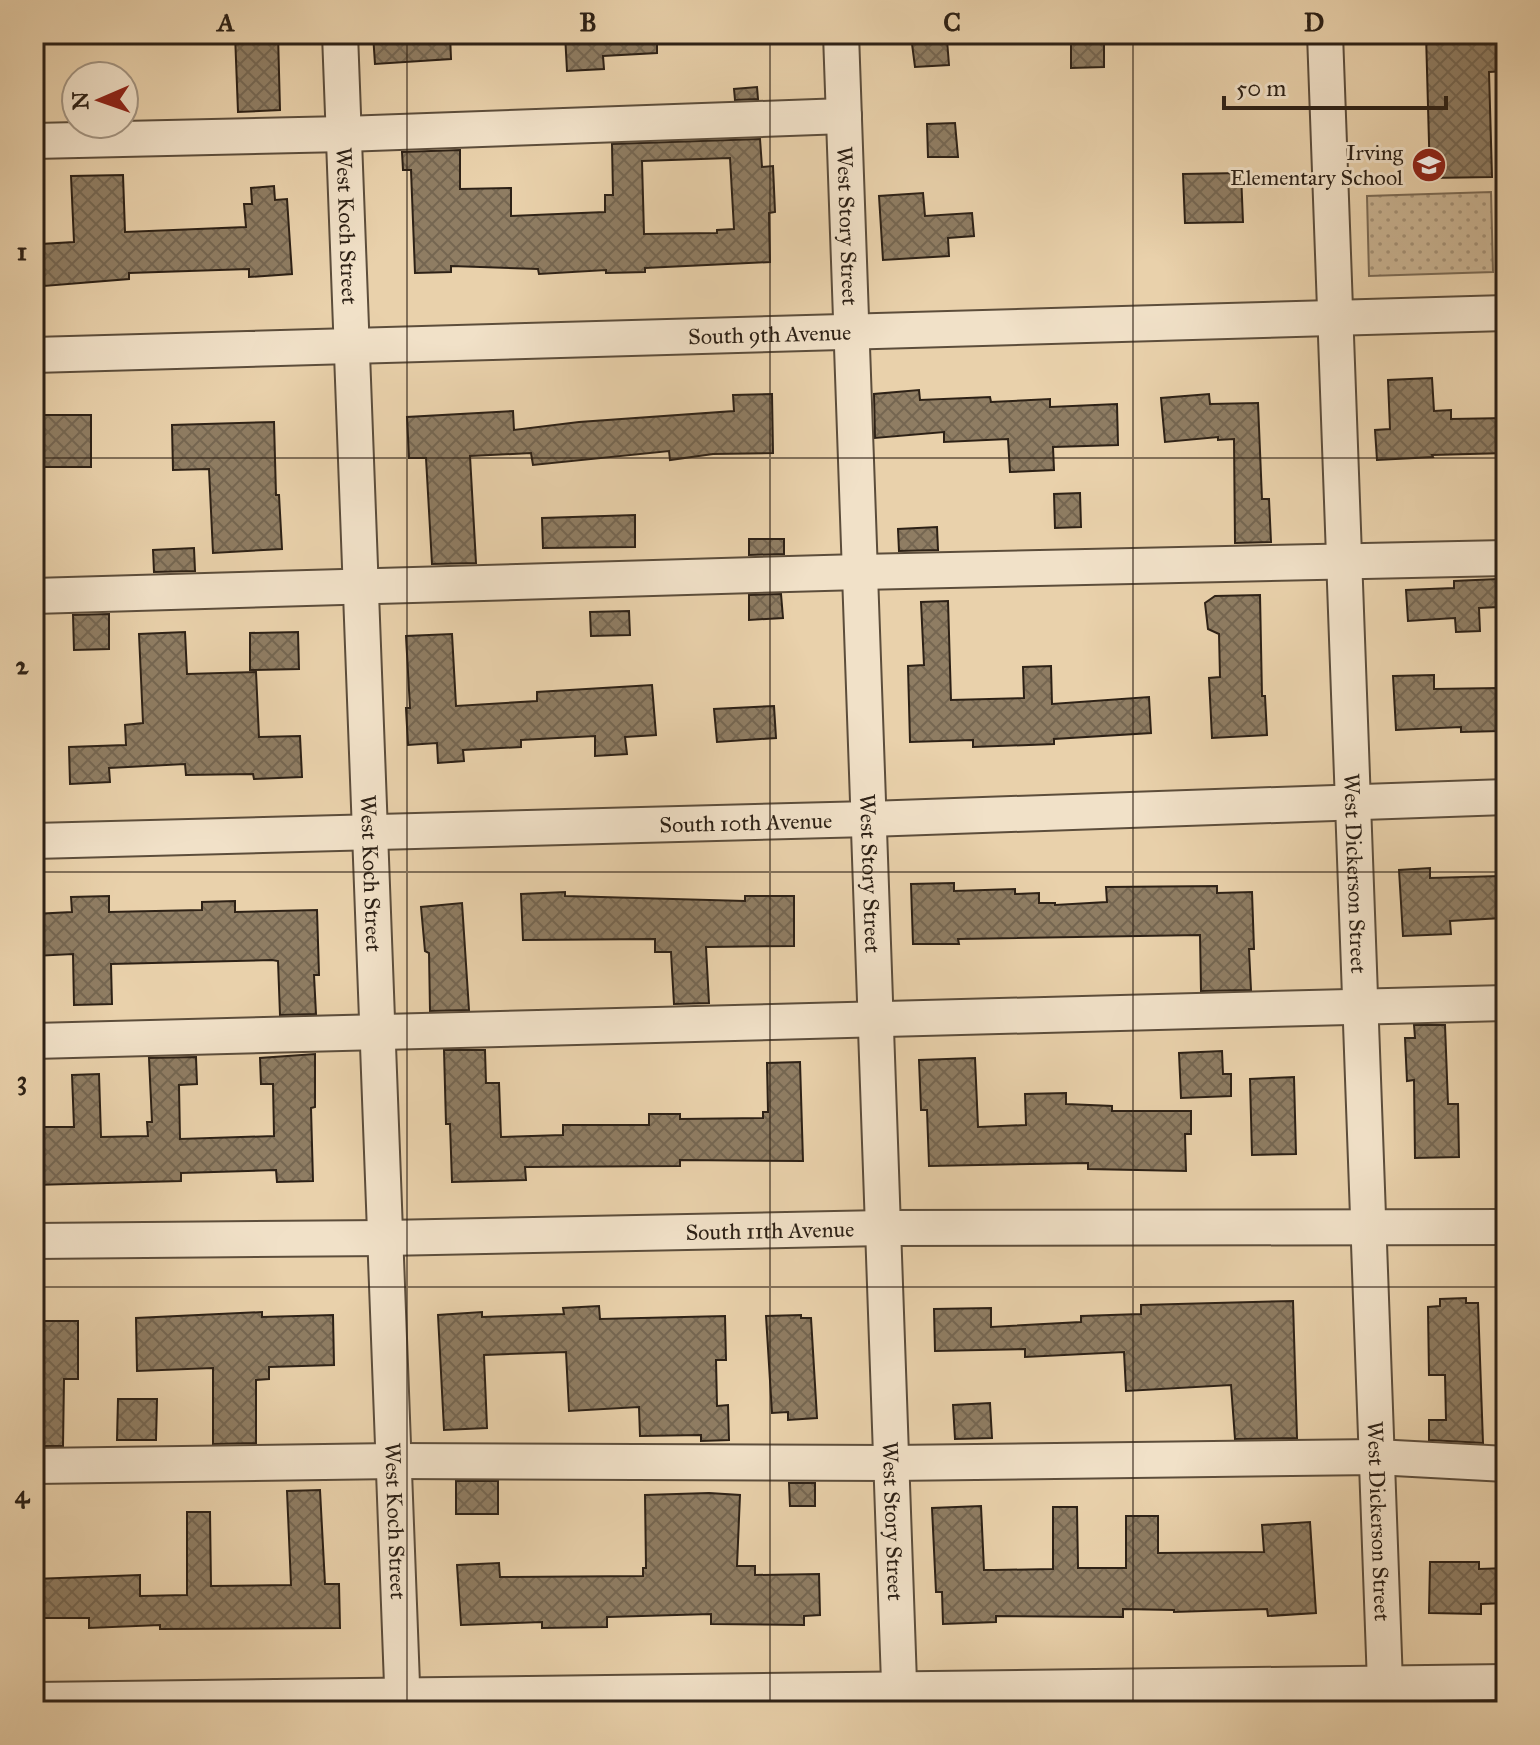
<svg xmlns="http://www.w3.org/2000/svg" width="1540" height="1745" viewBox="0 0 1540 1745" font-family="'IM FELL Great Primer',serif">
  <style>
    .park { fill: url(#park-dots); stroke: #7b6a54; stroke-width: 2 }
    .building { fill: url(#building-cross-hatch); stroke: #2d2116; stroke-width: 2; fill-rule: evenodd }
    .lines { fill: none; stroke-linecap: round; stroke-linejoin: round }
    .minor-casing { stroke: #5c4d3b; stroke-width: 38 }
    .minor { stroke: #f1e1c8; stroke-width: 34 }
    .grid { fill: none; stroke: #2d2116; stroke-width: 2; stroke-opacity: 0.55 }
    .labels { text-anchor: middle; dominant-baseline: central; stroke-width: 6; stroke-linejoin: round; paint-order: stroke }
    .poi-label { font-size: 22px; fill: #2d2116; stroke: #f1e1c8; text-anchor: end }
    .street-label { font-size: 22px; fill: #2d2116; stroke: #f1e1c8 }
    .neatline { fill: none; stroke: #2d2116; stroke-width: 3 }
    .grid-label { font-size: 26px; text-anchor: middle; font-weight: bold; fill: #2d2116 }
  </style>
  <defs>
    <pattern id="park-dots" width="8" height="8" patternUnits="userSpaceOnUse" patternTransform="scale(2)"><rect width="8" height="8" fill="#c9b392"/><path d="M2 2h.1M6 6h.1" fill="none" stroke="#a49176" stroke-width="1.8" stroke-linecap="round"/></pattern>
    <pattern id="building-cross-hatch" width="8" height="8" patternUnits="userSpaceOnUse" patternTransform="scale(2)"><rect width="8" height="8" fill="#8f7d63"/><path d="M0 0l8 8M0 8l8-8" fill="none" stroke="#756651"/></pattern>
  </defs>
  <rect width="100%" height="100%" fill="#e9d1ab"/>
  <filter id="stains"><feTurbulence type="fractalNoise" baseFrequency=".0025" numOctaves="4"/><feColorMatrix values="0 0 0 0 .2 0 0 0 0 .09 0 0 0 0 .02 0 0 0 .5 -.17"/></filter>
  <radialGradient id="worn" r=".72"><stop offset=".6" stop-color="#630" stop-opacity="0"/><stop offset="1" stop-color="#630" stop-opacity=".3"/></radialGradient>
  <path class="park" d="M 1491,192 L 1493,272 L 1369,276 L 1367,196 Z"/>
  <path class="building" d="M 235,34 L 278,34 L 280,110 L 238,112 Z
    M 373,34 L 450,34 L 451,59 L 375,64 Z
    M 565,34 L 657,34 L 657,53 L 603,56 L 604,69 L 567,71 Z
    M 1071,34 L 1104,34 L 1104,67 L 1071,68 Z
    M 1426,34 L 1506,34 L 1506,71 L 1489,72 L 1492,177 L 1430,178 Z
    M 947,40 L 949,65 L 915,67 L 912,44 Z
    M 757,87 L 758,99 L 735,100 L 734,89 Z
    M 955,123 L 958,157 L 928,157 L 927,124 Z
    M 760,139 L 762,167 L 773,166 L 775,212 L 769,213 L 770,262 L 645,268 L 645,272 L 606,273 L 606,270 L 539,274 L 538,269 L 451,266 L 451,272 L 415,273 L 411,170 L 403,170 L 402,152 L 460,150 L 460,189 L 511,188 L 511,216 L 605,212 L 605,195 L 613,195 L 612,144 ZM 730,158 L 734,229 L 717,230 L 717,233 L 644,234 L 642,161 Z
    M 1241,173 L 1243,222 L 1185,223 L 1183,174 Z
    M 123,175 L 125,232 L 246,227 L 244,204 L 252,204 L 251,188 L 274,186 L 275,200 L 287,199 L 292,274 L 249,277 L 249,269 L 129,273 L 129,279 L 44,286 L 41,244 L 74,242 L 71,176 Z
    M 923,193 L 925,216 L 972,213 L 974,236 L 948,238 L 949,256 L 883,260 L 879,196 Z
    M 1432,378 L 1434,411 L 1451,410 L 1451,419 L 1506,418 L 1506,453 L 1432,455 L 1433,457 L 1377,460 L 1375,430 L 1390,429 L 1388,380 Z
    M 919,390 L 920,400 L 990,397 L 991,402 L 1050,399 L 1050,407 L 1117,404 L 1118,445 L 1053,447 L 1054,470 L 1010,472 L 1008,439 L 944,442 L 944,432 L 875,438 L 874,394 Z
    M 772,394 L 773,453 L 713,454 L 670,460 L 669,451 L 533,465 L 531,453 L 470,456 L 476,563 L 432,564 L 426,458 L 409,458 L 407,417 L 513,411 L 514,430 L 579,422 L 734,411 L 733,395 Z
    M 1209,394 L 1210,404 L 1258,403 L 1262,499 L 1269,499 L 1271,542 L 1235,543 L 1234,439 L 1218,440 L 1218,437 L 1165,442 L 1161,398 Z
    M 42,415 L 91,415 L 91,467 L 42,467 Z
    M 274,422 L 276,495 L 279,495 L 282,549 L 213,553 L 209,469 L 173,470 L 172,425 Z
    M 1080,493 L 1081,527 L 1055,528 L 1054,494 Z
    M 635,515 L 635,547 L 543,548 L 542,518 Z
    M 937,527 L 938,550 L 899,551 L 898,529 Z
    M 749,539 L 784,539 L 784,554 L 749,555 Z
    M 194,548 L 195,571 L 154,572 L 153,550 Z
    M 1497,579 L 1498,607 L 1479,608 L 1480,631 L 1456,632 L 1455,618 L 1408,621 L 1406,590 L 1454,588 L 1454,581 Z
    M 781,594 L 783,618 L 749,620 L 749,595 Z
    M 1260,595 L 1262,696 L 1265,696 L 1267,735 L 1212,738 L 1209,678 L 1220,677 L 1219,634 L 1208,629 L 1205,603 L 1215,596 Z
    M 948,601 L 951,700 L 1024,698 L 1023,667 L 1051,666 L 1052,704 L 1149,697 L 1151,733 L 1054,739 L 1054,744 L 973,747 L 973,740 L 910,742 L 908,666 L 924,665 L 921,602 Z
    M 629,611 L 630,635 L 591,636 L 590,612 Z
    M 109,614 L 109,649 L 74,650 L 73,615 Z
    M 185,632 L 187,674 L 256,672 L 259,737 L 300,736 L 302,777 L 254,779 L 253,774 L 186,775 L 185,764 L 109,768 L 110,782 L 70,784 L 69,747 L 126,745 L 125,725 L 143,723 L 139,634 Z
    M 298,632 L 299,669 L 250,670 L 250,633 Z
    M 452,634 L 456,706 L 537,701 L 537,692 L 652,685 L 656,735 L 625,737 L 627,754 L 595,756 L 595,736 L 521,740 L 521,747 L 463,750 L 464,761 L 438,763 L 437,743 L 408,745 L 406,708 L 410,708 L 406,636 Z
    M 1434,675 L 1434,689 L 1499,688 L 1500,731 L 1461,732 L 1461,727 L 1396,730 L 1393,676 Z
    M 774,706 L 776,738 L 717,742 L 714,709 Z
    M 1430,868 L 1430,878 L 1500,876 L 1502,918 L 1450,921 L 1451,934 L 1403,936 L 1399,870 Z
    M 954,883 L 954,891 L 1015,889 L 1015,894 L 1039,893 L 1039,903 L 1055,903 L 1055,905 L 1107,902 L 1106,887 L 1217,886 L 1217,893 L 1252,892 L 1254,949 L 1249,949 L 1251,990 L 1201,991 L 1200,935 L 958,939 L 959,944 L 913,944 L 911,884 Z
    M 565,892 L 565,896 L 745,901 L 745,896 L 794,896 L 794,946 L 706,947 L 709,1003 L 674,1004 L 671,952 L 655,952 L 655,939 L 523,940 L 521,894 Z
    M 109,896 L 109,912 L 202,910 L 202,902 L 235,901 L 235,912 L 317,910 L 319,975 L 314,975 L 316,1014 L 280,1015 L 278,961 L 272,960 L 111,964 L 112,1004 L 74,1005 L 73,954 L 34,956 L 34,914 L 72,912 L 71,897 Z
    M 462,903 L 469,1010 L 430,1011 L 429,953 L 425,951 L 421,907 Z
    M 1414,1025 L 1445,1025 L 1448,1104 L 1458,1104 L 1459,1157 L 1415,1158 L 1414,1080 L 1407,1081 L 1405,1038 L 1415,1038 Z
    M 444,1050 L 485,1050 L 486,1083 L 499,1083 L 501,1137 L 563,1135 L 563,1125 L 649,1125 L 649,1114 L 680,1114 L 680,1119 L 763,1118 L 763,1112 L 768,1112 L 767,1063 L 800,1062 L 803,1161 L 680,1160 L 680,1166 L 525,1167 L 526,1180 L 452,1182 L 450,1124 L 446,1124 Z
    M 1222,1051 L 1223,1074 L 1231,1074 L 1231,1096 L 1181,1098 L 1179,1053 Z
    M 315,1054 L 315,1107 L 311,1108 L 313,1181 L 277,1182 L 276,1170 L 181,1173 L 181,1181 L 34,1185 L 34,1127 L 74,1127 L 72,1075 L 99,1074 L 101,1137 L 148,1136 L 147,1122 L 152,1122 L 149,1058 L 196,1057 L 197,1084 L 179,1085 L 180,1139 L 274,1136 L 273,1084 L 261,1084 L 260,1058 Z
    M 975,1058 L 978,1127 L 1026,1125 L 1025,1094 L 1066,1093 L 1066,1104 L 1112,1106 L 1112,1111 L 1191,1111 L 1191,1134 L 1185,1134 L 1186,1171 L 1088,1169 L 1088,1163 L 929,1166 L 927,1110 L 921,1110 L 919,1060 Z
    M 1294,1077 L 1296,1154 L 1252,1155 L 1250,1079 Z
    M 1466,1298 L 1466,1303 L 1478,1303 L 1483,1443 L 1429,1440 L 1429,1420 L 1446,1420 L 1445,1375 L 1429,1375 L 1428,1307 L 1440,1306 L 1440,1299 Z
    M 1293,1301 L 1297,1438 L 1235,1439 L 1231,1385 L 1126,1391 L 1124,1352 L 1025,1357 L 1025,1349 L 935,1351 L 934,1309 L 991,1308 L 991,1327 L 1081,1322 L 1081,1316 L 1141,1314 L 1141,1305 Z
    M 599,1306 L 600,1319 L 725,1316 L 726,1360 L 716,1360 L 717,1406 L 728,1405 L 729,1440 L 701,1441 L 701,1435 L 640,1436 L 639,1407 L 569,1411 L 566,1352 L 484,1355 L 487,1428 L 444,1430 L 438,1315 L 482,1312 L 482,1317 L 564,1314 L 563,1308 Z
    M 262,1312 L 262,1317 L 333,1315 L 334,1365 L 269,1367 L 269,1379 L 256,1380 L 256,1443 L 213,1444 L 213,1368 L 137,1371 L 136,1318 Z
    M 801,1315 L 801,1318 L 811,1318 L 817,1418 L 788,1420 L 788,1412 L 772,1413 L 766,1316 Z
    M 37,1321 L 78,1321 L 78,1379 L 64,1379 L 63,1446 L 39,1446 Z
    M 118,1399 L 157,1399 L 156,1440 L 117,1440 Z
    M 990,1403 L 992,1438 L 955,1439 L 953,1405 Z
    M 456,1481 L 498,1481 L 498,1514 L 456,1514 Z
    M 789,1483 L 815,1483 L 815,1506 L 790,1506 Z
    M 320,1490 L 325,1584 L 339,1584 L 340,1628 L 160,1629 L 160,1625 L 89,1628 L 89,1618 L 34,1618 L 34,1579 L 140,1575 L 140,1596 L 187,1595 L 187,1512 L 210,1512 L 211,1586 L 291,1585 L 287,1491 Z
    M 709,1493 L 740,1495 L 737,1566 L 755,1566 L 755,1575 L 819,1574 L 820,1615 L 804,1616 L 804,1625 L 711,1624 L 711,1614 L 607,1617 L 607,1627 L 542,1628 L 542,1622 L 461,1625 L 457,1565 L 499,1563 L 500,1577 L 643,1576 L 643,1568 L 646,1568 L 645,1495 Z
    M 981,1506 L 984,1570 L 994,1570 L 1053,1569 L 1053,1507 L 1077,1507 L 1078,1568 L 1126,1568 L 1126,1516 L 1158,1516 L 1158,1553 L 1264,1552 L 1262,1525 L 1310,1522 L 1316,1613 L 1268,1616 L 1267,1609 L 1174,1612 L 1174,1610 L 1123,1609 L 1123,1617 L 996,1616 L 996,1622 L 943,1624 L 942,1592 L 936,1592 L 932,1508 Z
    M 1430,1562 L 1479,1562 L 1479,1569 L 1506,1568 L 1506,1603 L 1481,1604 L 1481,1614 L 1429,1613 Z"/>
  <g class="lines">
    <g class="minor-casing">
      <g id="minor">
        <path id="s1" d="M 340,34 L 403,1711"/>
        <path id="s2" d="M 841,34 L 900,1711"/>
        <path id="s3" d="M 1325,34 L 1386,1711"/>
        <path d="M 34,141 L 344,134 L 844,116"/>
        <path id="s4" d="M 34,355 L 1506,313"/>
        <path d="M 34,596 L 860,572 L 1506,558"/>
        <path id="s5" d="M 34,841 L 869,819 L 1506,797"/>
        <path d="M 34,1041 L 1506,1003"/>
        <path id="s6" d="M 34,1241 L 385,1238 L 883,1228 L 1506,1227"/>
        <path d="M 34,1466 L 394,1461 L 891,1463 L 1376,1457 L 1506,1464"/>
        <path d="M 34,1700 L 1506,1682"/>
      </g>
    </g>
    <use href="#minor" class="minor"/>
  </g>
  <path class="grid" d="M 407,34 L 407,1711M 770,34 L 770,1711M 1133,34 L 1133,1711M 34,458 L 1506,458M 34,872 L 1506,872M 34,1287 L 1506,1287"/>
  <defs>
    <g id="school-disc" transform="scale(1.8)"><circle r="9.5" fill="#8f2418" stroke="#f1e1c8"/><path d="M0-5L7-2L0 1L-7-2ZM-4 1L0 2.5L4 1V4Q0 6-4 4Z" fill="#fff"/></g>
  </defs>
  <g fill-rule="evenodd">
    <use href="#school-disc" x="1429" y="165"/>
  </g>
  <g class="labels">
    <g class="poi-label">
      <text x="1403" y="152">Irving<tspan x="1403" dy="25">Elementary School</tspan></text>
    </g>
    <g class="street-label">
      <text stroke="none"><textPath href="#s1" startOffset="192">West Koch Street</textPath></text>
      <text stroke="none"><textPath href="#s2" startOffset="192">West Story Street</textPath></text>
      <text stroke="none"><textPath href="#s4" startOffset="736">South 9th Avenue</textPath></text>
      <text stroke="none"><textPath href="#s5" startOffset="712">South 10th Avenue</textPath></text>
      <text stroke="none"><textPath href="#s2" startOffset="840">West Story Street</textPath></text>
      <text stroke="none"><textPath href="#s3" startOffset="840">West Dickerson Street</textPath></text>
      <text stroke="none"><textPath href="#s1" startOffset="840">West Koch Street</textPath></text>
      <text stroke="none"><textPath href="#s6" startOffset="736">South 11th Avenue</textPath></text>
      <text stroke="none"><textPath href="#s1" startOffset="1488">West Koch Street</textPath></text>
      <text stroke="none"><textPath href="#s2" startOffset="1488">West Story Street</textPath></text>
      <text stroke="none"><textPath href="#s3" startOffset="1488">West Dickerson Street</textPath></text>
    </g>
  </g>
  <rect width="1540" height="1745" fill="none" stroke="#e9d1ab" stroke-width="88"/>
  <g transform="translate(100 100) rotate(268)"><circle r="38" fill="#f1e1c8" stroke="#a39481" stroke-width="2"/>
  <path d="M0-6L14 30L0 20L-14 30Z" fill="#8f2418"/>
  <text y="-12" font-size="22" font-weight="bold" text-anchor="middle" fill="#2d2116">N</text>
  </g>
  <path d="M1224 96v12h222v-12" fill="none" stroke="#2d2116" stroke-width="4"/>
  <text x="1236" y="96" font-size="24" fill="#2d2116" stroke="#f1e1c8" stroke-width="6" paint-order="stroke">50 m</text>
  <rect x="44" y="44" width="1452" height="1657" class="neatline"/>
  <g class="grid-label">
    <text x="226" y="31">A</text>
    <text x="588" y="31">B</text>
    <text x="952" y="31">C</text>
    <text x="1314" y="31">D</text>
    <text x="22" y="260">1</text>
    <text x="22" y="674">2</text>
    <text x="22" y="1089">3</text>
    <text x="22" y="1503">4</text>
  </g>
  <rect width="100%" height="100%" filter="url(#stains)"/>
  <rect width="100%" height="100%" fill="url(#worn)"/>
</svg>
